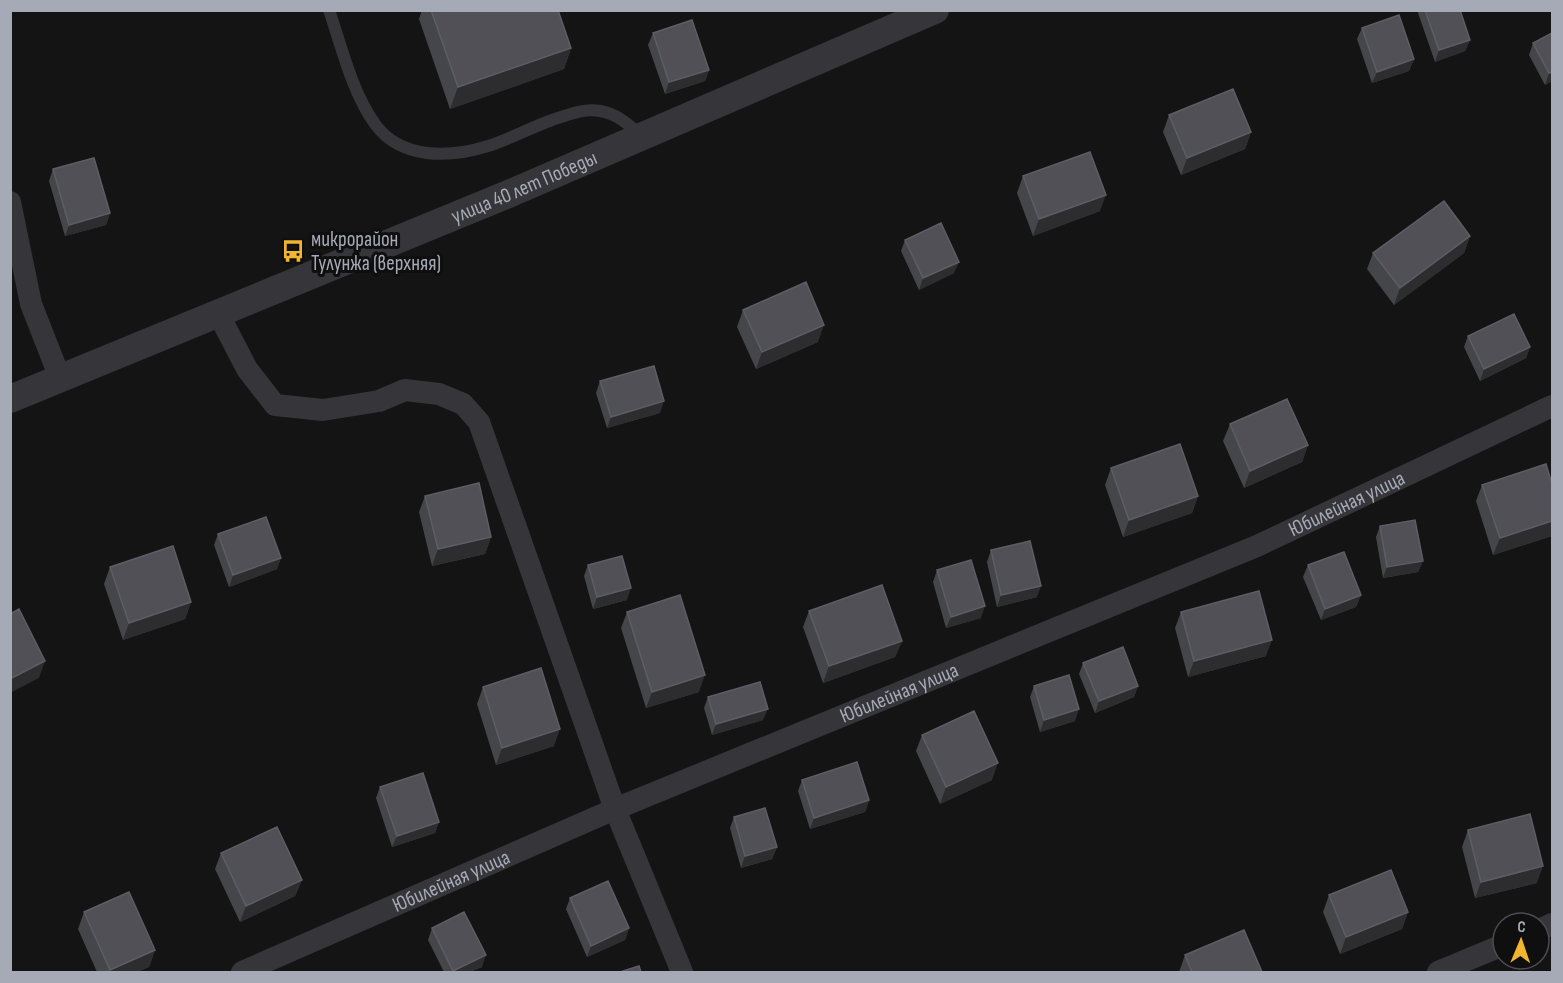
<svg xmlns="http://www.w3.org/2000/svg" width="1563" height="983" viewBox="0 0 1563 983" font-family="'Sofia Sans Condensed',sans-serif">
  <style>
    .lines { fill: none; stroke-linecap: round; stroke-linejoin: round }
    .service { stroke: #35353a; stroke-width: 12 }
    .minor { stroke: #35353a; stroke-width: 22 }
    .tertiary { stroke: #35353a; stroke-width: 28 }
    .wall { fill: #45464a }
    .shaded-wall { fill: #2d2d30 }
    .building { fill: #505056; stroke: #5d5e65; stroke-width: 1.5 }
    .labels { text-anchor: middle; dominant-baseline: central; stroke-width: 6; stroke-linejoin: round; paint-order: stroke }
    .street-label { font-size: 21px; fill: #a5aab6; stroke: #0f0f10 }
    .poi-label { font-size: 21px; fill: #a5aab6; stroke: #0f0f10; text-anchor: start }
  </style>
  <rect width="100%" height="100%" fill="#141415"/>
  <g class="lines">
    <path class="service" d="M 329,10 C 342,48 352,92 375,124 C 401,160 450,158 488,146 C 510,139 530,128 552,120 C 567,115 584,108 600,111 C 618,114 629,125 642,136"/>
    <g class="minor">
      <path d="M 10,202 L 31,304 L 60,378"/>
      <path d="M 218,313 L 247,369 L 275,405 L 323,410 L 379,401 L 405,390 L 439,394 L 463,404 L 479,422 L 615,809 L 682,972"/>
      <path d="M 1539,930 L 1552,924"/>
      <path id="s1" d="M 242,972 L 615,809 L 1257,546 L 1552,406"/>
      <path d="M 1438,972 L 1503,945"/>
    </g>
    <path class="tertiary" id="s2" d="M 10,399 L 506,195 L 935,10"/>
  </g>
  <path class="wall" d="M 422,10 L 558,10 L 571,48 L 564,69 L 450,109 L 419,19 Z
    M 1419,10 L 1460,10 L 1470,40 L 1465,51 L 1435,62 L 1418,13 Z
    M 1362,28 L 1414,59 L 1409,71 L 1372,83 L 1357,39 Z
    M 653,33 L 709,70 L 705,81 L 665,94 L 648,45 Z
    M 1552,33 L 1552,81 L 1545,85 L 1529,55 L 1533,43 Z
    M 1169,115 L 1251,132 L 1245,149 L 1181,175 L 1163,132 Z
    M 53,169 L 110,213 L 106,225 L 65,236 L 49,181 Z
    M 1023,176 L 1100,211 L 1033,236 L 1017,193 Z
    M 1470,236 L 1464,253 L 1394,305 L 1367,269 L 1373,253 Z
    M 905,240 L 954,273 L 919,290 L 901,251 Z
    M 743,310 L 818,342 L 756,369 L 737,327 Z
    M 1468,336 L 1530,347 L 1526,358 L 1480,381 L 1464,347 Z
    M 600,381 L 660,413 L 607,428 L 596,393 Z
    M 1230,424 L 1308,445 L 1302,462 L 1244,488 L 1223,441 Z
    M 1111,468 L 1198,496 L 1192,513 L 1123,537 L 1105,485 Z
    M 1552,484 L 1552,536 L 1493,555 L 1476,501 L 1482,485 Z
    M 425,496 L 491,537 L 485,554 L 432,566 L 419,512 Z
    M 1380,526 L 1423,561 L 1418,572 L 1383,578 L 1376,537 Z
    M 218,534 L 281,558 L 277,569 L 229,587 L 214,545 Z
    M 991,550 L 1037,597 L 997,607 L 987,562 Z
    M 588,565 L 627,600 L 593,609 L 584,576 Z
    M 1308,565 L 1361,595 L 1356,607 L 1321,620 L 1303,577 Z
    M 110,567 L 191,602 L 185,619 L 123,640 L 104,584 Z
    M 937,570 L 981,618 L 946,628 L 933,582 Z
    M 809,611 L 902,641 L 895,657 L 823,683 L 803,627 Z
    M 627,612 L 699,692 L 646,708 L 621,628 Z
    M 1181,612 L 1266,656 L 1188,677 L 1175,628 Z
    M 1083,663 L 1138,686 L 1134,697 L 1095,713 L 1079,674 Z
    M 1034,686 L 1075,721 L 1040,732 L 1030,697 Z
    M 483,687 L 554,746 L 496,765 L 477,704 Z
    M 708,697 L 763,720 L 712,735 L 704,708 Z
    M 922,735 L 992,780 L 940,804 L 916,751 Z
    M 802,780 L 869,800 L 865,812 L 810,829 L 798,791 Z
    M 380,787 L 439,822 L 435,833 L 392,847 L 376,798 Z
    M 734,817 L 777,847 L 772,859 L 741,868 L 730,828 Z
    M 1468,830 L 1537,883 L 1475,898 L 1462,847 Z
    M 221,853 L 302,880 L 295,896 L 240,922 L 215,869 Z
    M 1329,895 L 1408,912 L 1402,929 L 1340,954 L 1323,912 Z
    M 570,898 L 629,928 L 625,940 L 587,957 L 566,909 Z
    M 84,912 L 155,950 L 149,967 L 137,972 L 97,972 L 78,929 Z
    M 432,928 L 482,967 L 470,972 L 444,972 L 428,940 Z
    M 1185,955 L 1262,972 L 1179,972 Z"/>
  <path class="shaded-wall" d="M 1470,40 L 1465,51 L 1435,62 L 1439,50 Z
    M 571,48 L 564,69 L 450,109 L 458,87 Z
    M 1414,59 L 1409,71 L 1372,83 L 1377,72 Z
    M 709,70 L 705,81 L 665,94 L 669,82 Z
    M 1552,72 L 1552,81 L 1545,85 L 1549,73 Z
    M 1251,132 L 1245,149 L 1181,175 L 1187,158 Z
    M 1106,195 L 1100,211 L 1033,236 L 1039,219 Z
    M 110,213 L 106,225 L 65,236 L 69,225 Z
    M 1470,236 L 1464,253 L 1394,305 L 1400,288 Z
    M 959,262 L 954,273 L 919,290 L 923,278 Z
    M 824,325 L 818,342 L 756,369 L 762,352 Z
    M 1530,347 L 1526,358 L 1480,381 L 1484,369 Z
    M 664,401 L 660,413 L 607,428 L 611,417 Z
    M 1308,445 L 1302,462 L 1244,488 L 1250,471 Z
    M 1198,496 L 1192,513 L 1123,537 L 1129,520 Z
    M 1552,521 L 1552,536 L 1493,555 L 1500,538 Z
    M 491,537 L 485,554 L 432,566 L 438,549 Z
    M 281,558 L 277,569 L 229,587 L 233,575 Z
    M 1423,561 L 1418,572 L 1383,578 L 1387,567 Z
    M 1041,586 L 1037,597 L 997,607 L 1001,595 Z
    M 631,588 L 627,600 L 593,609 L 597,597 Z
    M 1361,595 L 1356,607 L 1321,620 L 1325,609 Z
    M 191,602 L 185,619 L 123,640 L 129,623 Z
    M 985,606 L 981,618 L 946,628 L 951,617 Z
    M 1272,640 L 1266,656 L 1188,677 L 1194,661 Z
    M 902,641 L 895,657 L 823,683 L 829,666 Z
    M 45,661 L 39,678 L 10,693 L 10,679 Z
    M 705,675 L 699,692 L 646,708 L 652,692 Z
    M 1138,686 L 1134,697 L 1095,713 L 1099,701 Z
    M 768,709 L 763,720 L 712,735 L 716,724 Z
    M 1079,709 L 1075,721 L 1040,732 L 1044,720 Z
    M 560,729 L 554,746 L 496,765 L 502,748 Z
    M 998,763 L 992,780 L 940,804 L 946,787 Z
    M 869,800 L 865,812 L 810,829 L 814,818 Z
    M 439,822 L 435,833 L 392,847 L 397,836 Z
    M 777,847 L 772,859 L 741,868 L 745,856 Z
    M 1543,866 L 1537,883 L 1475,898 L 1481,882 Z
    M 302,880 L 295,896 L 240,922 L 246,906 Z
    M 1408,912 L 1402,929 L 1340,954 L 1346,937 Z
    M 629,928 L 625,940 L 587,957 L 591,946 Z
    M 155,950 L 149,967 L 137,972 L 109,972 L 110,970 Z
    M 486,955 L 482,967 L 470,972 L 453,972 L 453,971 Z"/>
  <path class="building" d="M 431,10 L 558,10 L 571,48 L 458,87 Z
    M 1425,10 L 1460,10 L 1470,40 L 1439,50 Z
    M 1399,15 L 1414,59 L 1377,72 L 1362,28 Z
    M 692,20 L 709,70 L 669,82 L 653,33 Z
    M 1552,33 L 1552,72 L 1549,73 L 1533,43 Z
    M 1233,89 L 1251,132 L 1187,158 L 1169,115 Z
    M 1090,152 L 1106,195 L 1039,219 L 1023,176 Z
    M 94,158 L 110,213 L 69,225 L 53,169 Z
    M 1444,201 L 1470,236 L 1400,288 L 1373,253 Z
    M 941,223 L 959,262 L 923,278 L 905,240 Z
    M 806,282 L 824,325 L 762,352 L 743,310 Z
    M 1514,314 L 1530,347 L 1484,369 L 1468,336 Z
    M 654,366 L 664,401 L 611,417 L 600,381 Z
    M 1287,399 L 1308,445 L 1250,471 L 1230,424 Z
    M 1180,444 L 1198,496 L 1129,520 L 1111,468 Z
    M 1546,464 L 1552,484 L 1552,521 L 1500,538 L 1482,485 Z
    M 479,483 L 491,537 L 438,549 L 425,496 Z
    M 266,517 L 281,558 L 233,575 L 218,534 Z
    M 1415,520 L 1423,561 L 1387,567 L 1380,526 Z
    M 1030,541 L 1041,586 L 1001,595 L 991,550 Z
    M 173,546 L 191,602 L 129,623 L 110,567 Z
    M 1344,552 L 1361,595 L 1325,609 L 1308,565 Z
    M 622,556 L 631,588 L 597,597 L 588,565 Z
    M 971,560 L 985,606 L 951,617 L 937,570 Z
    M 882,585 L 902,641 L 829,666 L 809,611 Z
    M 1259,591 L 1272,640 L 1194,661 L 1181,612 Z
    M 680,595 L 705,675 L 652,692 L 627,612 Z
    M 19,609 L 45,661 L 10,679 L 10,614 Z
    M 1123,647 L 1138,686 L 1099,701 L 1083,663 Z
    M 541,668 L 560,729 L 502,748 L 483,687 Z
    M 1069,675 L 1079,709 L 1044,720 L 1034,686 Z
    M 760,682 L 768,709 L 716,724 L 708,697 Z
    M 974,711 L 998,763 L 946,787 L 922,735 Z
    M 857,762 L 869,800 L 814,818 L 802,780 Z
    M 423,773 L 439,822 L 397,836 L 380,787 Z
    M 765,808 L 777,847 L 745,856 L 734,817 Z
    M 1530,814 L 1543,866 L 1481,882 L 1468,830 Z
    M 277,827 L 302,880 L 246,906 L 221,853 Z
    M 1391,870 L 1408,912 L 1346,937 L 1329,895 Z
    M 608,881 L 629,928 L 591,946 L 570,898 Z
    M 129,892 L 155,950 L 110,970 L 84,912 Z
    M 464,912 L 486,955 L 453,971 L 432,928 Z
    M 1244,930 L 1262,972 L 1192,972 L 1185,955 Z
    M 639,966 L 641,972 L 620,972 Z"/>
  <defs>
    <g id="bus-bare" transform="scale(1.8)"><path d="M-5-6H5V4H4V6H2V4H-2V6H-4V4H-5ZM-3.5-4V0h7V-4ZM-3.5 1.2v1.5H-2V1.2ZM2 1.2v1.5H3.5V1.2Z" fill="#f1b52f" stroke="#0f0f10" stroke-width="2.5" paint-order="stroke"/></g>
  </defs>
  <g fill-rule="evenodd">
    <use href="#bus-bare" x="293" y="251"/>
  </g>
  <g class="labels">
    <g class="street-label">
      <text stroke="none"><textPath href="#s2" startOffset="556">улица 40 лет Победы</textPath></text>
      <text stroke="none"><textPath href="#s1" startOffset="1200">Юбилейная улица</textPath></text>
      <text stroke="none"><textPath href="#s1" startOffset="714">Юбилейная улица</textPath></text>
      <text stroke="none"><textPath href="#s1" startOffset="228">Юбилейная улица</textPath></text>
    </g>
    <g class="poi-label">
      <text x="311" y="239">микрорайон<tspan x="311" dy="24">Тулунжа (верхняя)</tspan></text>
    </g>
  </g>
  <rect width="1563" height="983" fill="none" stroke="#a5aab6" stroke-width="24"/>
  <g transform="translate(1521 941) rotate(2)"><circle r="28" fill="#0f0f10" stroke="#4b4d52" stroke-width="1.5"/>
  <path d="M0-4.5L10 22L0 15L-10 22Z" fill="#f1b52f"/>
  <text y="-9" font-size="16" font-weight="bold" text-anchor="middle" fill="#a5aab6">С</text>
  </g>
</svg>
